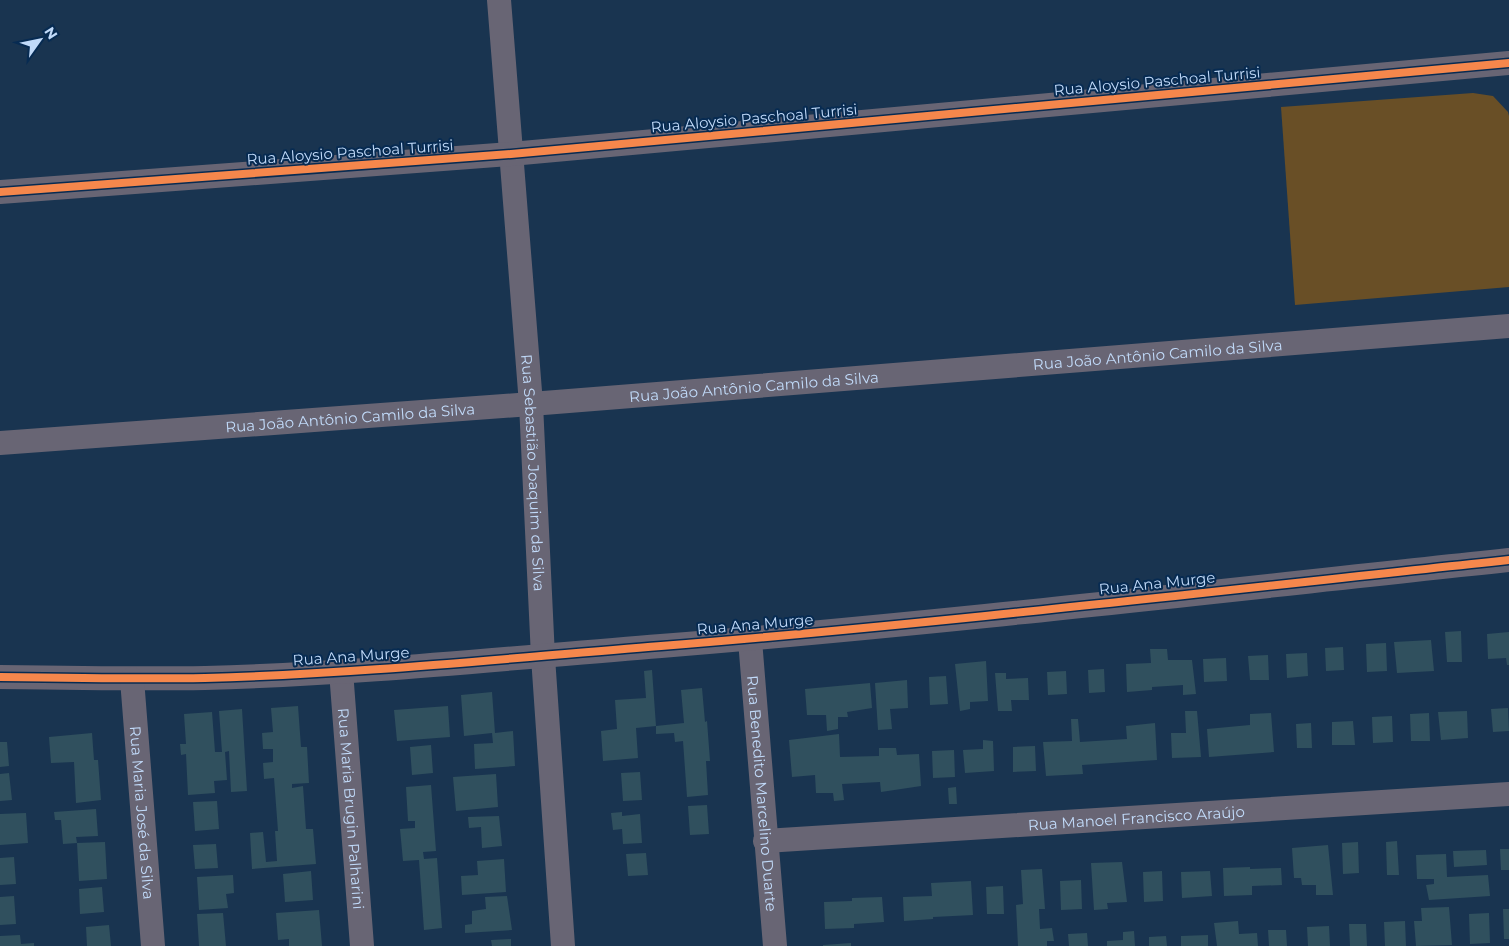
<svg xmlns="http://www.w3.org/2000/svg" width="1509" height="946" viewBox="0 0 1509 946" font-family="Montserrat,sans-serif">
  <style>
    .green { fill: #694f26 }
    .building { fill: #30505e }
    .lines { fill: none; stroke-linecap: round; stroke-linejoin: round }
    .street { stroke: #686574; stroke-width: 24 }
    .cycleway-casing { stroke: #072b52; stroke-width: 11 }
    .cycleway { stroke: #f5874c; stroke-width: 8 }
    .labels { text-anchor: middle; dominant-baseline: central; stroke-width: 4; stroke-linejoin: round; paint-order: stroke }
    .street-label { font-size: 15px; fill: #c1daf9; stroke: #072b52 }
  </style>
  <rect width="100%" height="100%" fill="#193450"/>
  <path class="green" d="M 1473,93 L 1493,96 L 1508,112 L 1509,116 L 1509,287 L 1295,305 L 1281,107 Z"/>
  <path class="building" d="M 1461,631 L 1462,662 L 1447,662 L 1445,632 Z
    M 1509,632 L 1509,665 L 1507,665 L 1506,658 L 1488,659 L 1487,634 Z
    M 1431,640 L 1434,671 L 1397,673 L 1394,642 Z
    M 1386,643 L 1387,671 L 1367,672 L 1366,644 Z
    M 1343,647 L 1344,670 L 1326,671 L 1325,648 Z
    M 1150,649 L 1167,649 L 1168,660 L 1192,660 L 1196,694 L 1183,695 L 1183,685 L 1152,687 L 1152,690 L 1127,692 L 1126,664 L 1151,663 Z
    M 1307,653 L 1308,676 L 1287,678 L 1286,654 Z
    M 1268,655 L 1269,680 L 1250,680 L 1248,656 Z
    M 1226,658 L 1227,681 L 1204,682 L 1203,659 Z
    M 986,661 L 988,701 L 970,702 L 970,709 L 960,711 L 955,664 Z
    M 1104,669 L 1105,692 L 1089,693 L 1088,670 Z
    M 652,670 L 656,726 L 684,723 L 681,690 L 702,688 L 705,722 L 707,721 L 710,761 L 706,761 L 708,795 L 687,797 L 683,741 L 675,742 L 674,733 L 656,734 L 656,726 L 636,728 L 638,758 L 603,761 L 601,731 L 617,729 L 615,700 L 646,698 L 644,671 Z
    M 1066,671 L 1067,694 L 1048,695 L 1047,672 Z
    M 995,673 L 1006,673 L 1006,679 L 1028,678 L 1029,700 L 1011,700 L 1012,711 L 998,711 Z
    M 946,676 L 948,704 L 930,705 L 929,677 Z
    M 907,680 L 908,708 L 890,709 L 892,729 L 878,730 L 875,683 Z
    M 870,683 L 872,708 L 847,712 L 848,717 L 838,717 L 838,729 L 827,731 L 826,715 L 807,715 L 805,689 Z
    M 492,692 L 495,733 L 513,731 L 515,766 L 475,769 L 474,744 L 493,743 L 492,733 L 464,736 L 461,695 Z
    M 298,706 L 301,747 L 307,747 L 309,783 L 292,784 L 292,788 L 303,786 L 306,829 L 313,829 L 316,864 L 252,869 L 250,833 L 263,832 L 266,862 L 277,861 L 275,831 L 278,831 L 274,778 L 264,779 L 263,763 L 273,762 L 273,749 L 263,749 L 262,733 L 273,732 L 271,708 Z
    M 448,706 L 450,737 L 397,741 L 394,710 Z
    M 1508,708 L 1509,731 L 1493,732 L 1491,709 Z
    M 242,709 L 247,791 L 231,792 L 229,751 L 225,752 L 227,780 L 214,781 L 215,793 L 188,795 L 186,754 L 181,755 L 180,744 L 186,744 L 184,714 L 212,712 L 215,752 L 222,752 L 219,711 Z
    M 1185,711 L 1197,711 L 1201,757 L 1172,758 L 1171,733 L 1186,733 Z
    M 1467,711 L 1468,738 L 1441,740 L 1438,712 Z
    M 1271,713 L 1274,752 L 1209,757 L 1207,729 L 1250,725 L 1250,714 Z
    M 1429,713 L 1430,741 L 1411,741 L 1410,714 Z
    M 1392,716 L 1393,742 L 1373,743 L 1372,717 Z
    M 1071,719 L 1078,719 L 1080,742 L 1127,739 L 1126,726 L 1155,723 L 1157,760 L 1082,765 L 1083,774 L 1046,776 L 1043,742 L 1072,741 Z
    M 1353,721 L 1355,745 L 1332,745 L 1332,722 Z
    M 1311,723 L 1312,748 L 1297,748 L 1296,724 Z
    M 92,733 L 94,760 L 98,760 L 101,800 L 76,803 L 74,762 L 51,763 L 49,737 Z
    M 839,734 L 840,757 L 879,756 L 879,748 L 896,748 L 897,755 L 919,754 L 921,786 L 881,792 L 880,782 L 842,784 L 844,800 L 834,801 L 833,793 L 816,793 L 815,775 L 792,777 L 789,740 Z
    M 983,740 L 993,741 L 994,771 L 965,773 L 963,750 L 983,749 Z
    M 0,742 L 7,742 L 9,766 L 0,767 Z
    M 431,745 L 433,773 L 412,775 L 410,747 Z
    M 1035,746 L 1036,771 L 1013,772 L 1013,747 Z
    M 954,750 L 955,777 L 933,778 L 932,751 Z
    M 640,772 L 642,800 L 623,801 L 621,773 Z
    M 9,773 L 12,800 L 0,801 L 0,774 Z
    M 496,774 L 498,807 L 456,811 L 453,777 Z
    M 431,785 L 436,851 L 423,852 L 424,859 L 437,858 L 442,928 L 424,930 L 419,860 L 403,861 L 400,829 L 415,828 L 415,821 L 408,821 L 406,787 Z
    M 956,787 L 957,804 L 949,804 L 948,788 Z
    M 217,801 L 219,829 L 195,831 L 193,802 Z
    M 707,805 L 709,834 L 690,835 L 688,806 Z
    M 96,809 L 98,836 L 76,837 L 77,843 L 63,844 L 61,820 L 55,820 L 54,812 Z
    M 622,812 L 622,816 L 640,814 L 642,843 L 623,844 L 622,829 L 613,830 L 611,813 Z
    M 26,813 L 28,843 L 0,845 L 0,814 Z
    M 499,816 L 502,846 L 482,848 L 481,827 L 469,828 L 468,817 Z
    M 1397,841 L 1399,875 L 1387,875 L 1386,842 Z
    M 105,842 L 107,879 L 79,881 L 77,843 Z
    M 1358,842 L 1359,873 L 1343,874 L 1342,843 Z
    M 216,844 L 218,868 L 195,869 L 193,845 Z
    M 1328,845 L 1333,895 L 1316,895 L 1316,885 L 1302,885 L 1301,878 L 1294,878 L 1292,848 Z
    M 1500,849 L 1509,849 L 1509,870 L 1501,870 Z
    M 1486,850 L 1487,865 L 1454,867 L 1453,851 Z
    M 646,853 L 648,875 L 628,876 L 626,854 Z
    M 1446,854 L 1447,877 L 1488,875 L 1490,896 L 1429,900 L 1426,885 L 1434,884 L 1434,879 L 1417,879 L 1416,855 Z
    M 14,857 L 16,884 L 0,885 L 0,858 Z
    M 504,859 L 506,892 L 462,895 L 461,876 L 478,875 L 477,861 Z
    M 1122,862 L 1127,902 L 1107,903 L 1108,909 L 1094,910 L 1091,863 Z
    M 1250,867 L 1250,869 L 1281,868 L 1282,885 L 1252,886 L 1252,895 L 1224,896 L 1223,868 Z
    M 1042,869 L 1045,909 L 1039,909 L 1040,929 L 1052,928 L 1054,941 L 1047,941 L 1047,946 L 1018,946 L 1016,905 L 1023,904 L 1021,870 Z
    M 311,871 L 313,900 L 285,902 L 283,874 Z
    M 1162,871 L 1163,901 L 1144,902 L 1143,872 Z
    M 1210,871 L 1212,896 L 1182,898 L 1181,872 Z
    M 233,875 L 234,893 L 226,894 L 228,908 L 199,910 L 197,877 Z
    M 1081,880 L 1082,909 L 1061,910 L 1060,881 Z
    M 971,881 L 973,915 L 933,917 L 933,919 L 904,921 L 903,897 L 932,896 L 931,883 Z
    M 1003,886 L 1004,914 L 987,914 L 986,887 Z
    M 102,887 L 104,912 L 80,914 L 79,889 Z
    M 14,896 L 16,924 L 0,925 L 0,897 Z
    M 507,896 L 512,930 L 465,933 L 465,925 L 472,924 L 472,911 L 486,909 L 485,897 Z
    M 882,897 L 884,922 L 854,924 L 854,928 L 825,929 L 824,902 L 852,901 L 852,898 Z
    M 1449,907 L 1452,945 L 1416,946 L 1414,921 L 1422,921 L 1421,908 Z
    M 1503,909 L 1509,909 L 1509,939 L 1504,939 Z
    M 319,910 L 322,946 L 289,946 L 289,939 L 278,940 L 276,913 Z
    M 223,913 L 226,946 L 199,946 L 197,914 Z
    M 1489,913 L 1490,943 L 1470,944 L 1469,914 Z
    M 1238,921 L 1239,934 L 1257,933 L 1258,946 L 1217,946 L 1214,923 Z
    M 1405,921 L 1406,946 L 1385,946 L 1384,922 Z
    M 1349,924 L 1366,924 L 1367,946 L 1350,946 Z
    M 109,925 L 111,946 L 87,946 L 86,927 Z
    M 1329,926 L 1330,946 L 1308,946 L 1307,927 Z
    M 1268,930 L 1286,930 L 1287,946 L 1269,946 Z
    M 1134,931 L 1135,946 L 1107,946 L 1107,941 L 1123,940 L 1123,932 Z
    M 1087,933 L 1088,946 L 1069,946 L 1068,934 Z
    M 20,935 L 21,944 L 34,943 L 34,946 L 0,946 L 0,936 Z
    M 1208,935 L 1208,946 L 1181,946 L 1181,936 Z
    M 1166,936 L 1167,946 L 1149,946 L 1149,937 Z
    M 511,939 L 511,946 L 492,946 L 491,940 Z
    M 851,943 L 851,946 L 823,946 L 823,945 Z"/>
  <g class="lines">
    <g class="street">
      <path id="s1" d="M 499,0 L 531,404 L 543,657 L 563,946"/>
      <path d="M 0,192 L 511,154 L 1509,63"/>
      <path id="s2" d="M 0,443 L 531,404 L 1509,326"/>
      <path id="s3" d="M 750,640 L 775,946"/>
      <path id="s4" d="M 341,671 L 362,946"/>
      <path d="M 0,677 C 68,678 137,679 205,678 C 358,674 509,658 661,646 C 944,623 1226,590 1509,560"/>
      <path id="s5" d="M 132,679 L 153,946"/>
      <path id="s6" d="M 765,841 L 1509,794"/>
    </g>
    <g class="cycleway-casing">
      <path id="cycleway" d="M 0,192 L 511,154 L 1509,63
        M 0,677 C 68,678 137,679 205,678 C 358,674 509,658 661,646 C 944,623 1226,590 1509,560"/>
    </g>
    <use href="#cycleway" class="cycleway"/>
  </g>
  <g class="labels">
    <g class="street-label">
      <text transform="translate(1157 81) rotate(-5)">Rua Aloysio Paschoal Turrisi</text>
      <text transform="translate(754 118) rotate(-5)">Rua Aloysio Paschoal Turrisi</text>
      <text transform="translate(350 152) rotate(-4)">Rua Aloysio Paschoal Turrisi</text>
      <text stroke="none"><textPath href="#s2" startOffset="1161">Rua João Antônio Camilo da Silva</textPath></text>
      <text stroke="none"><textPath href="#s2" startOffset="756">Rua João Antônio Camilo da Silva</textPath></text>
      <text stroke="none"><textPath href="#s2" startOffset="351">Rua João Antônio Camilo da Silva</textPath></text>
      <text stroke="none"><textPath href="#s1" startOffset="474">Rua Sebastião Joaquim da Silva</textPath></text>
      <text transform="translate(1157 583) rotate(-6)">Rua Ana Murge</text>
      <text transform="translate(755 624) rotate(-5)">Rua Ana Murge</text>
      <text transform="translate(351 656) rotate(-4)">Rua Ana Murge</text>
      <text stroke="none"><textPath href="#s3" startOffset="154">Rua Benedito Marcelino Duarte</textPath></text>
      <text stroke="none"><textPath href="#s4" startOffset="138">Rua Maria Brugin Palharini</textPath></text>
      <text stroke="none"><textPath href="#s5" startOffset="134">Rua Maria José da Silva</textPath></text>
      <text stroke="none"><textPath href="#s6" startOffset="372">Rua Manoel Francisco Araújo</textPath></text>
    </g>
  </g>
  <g transform="translate(40 40) rotate(57)" stroke="#072b52" stroke-width="4" paint-order="stroke">
  <path d="M0-4L9 19L0 12L-9 19Z" fill="#c1daf9"/>
  <text y="-8" font-size="14" font-weight="bold" text-anchor="middle" fill="#c1daf9">N</text>
  </g>
</svg>
